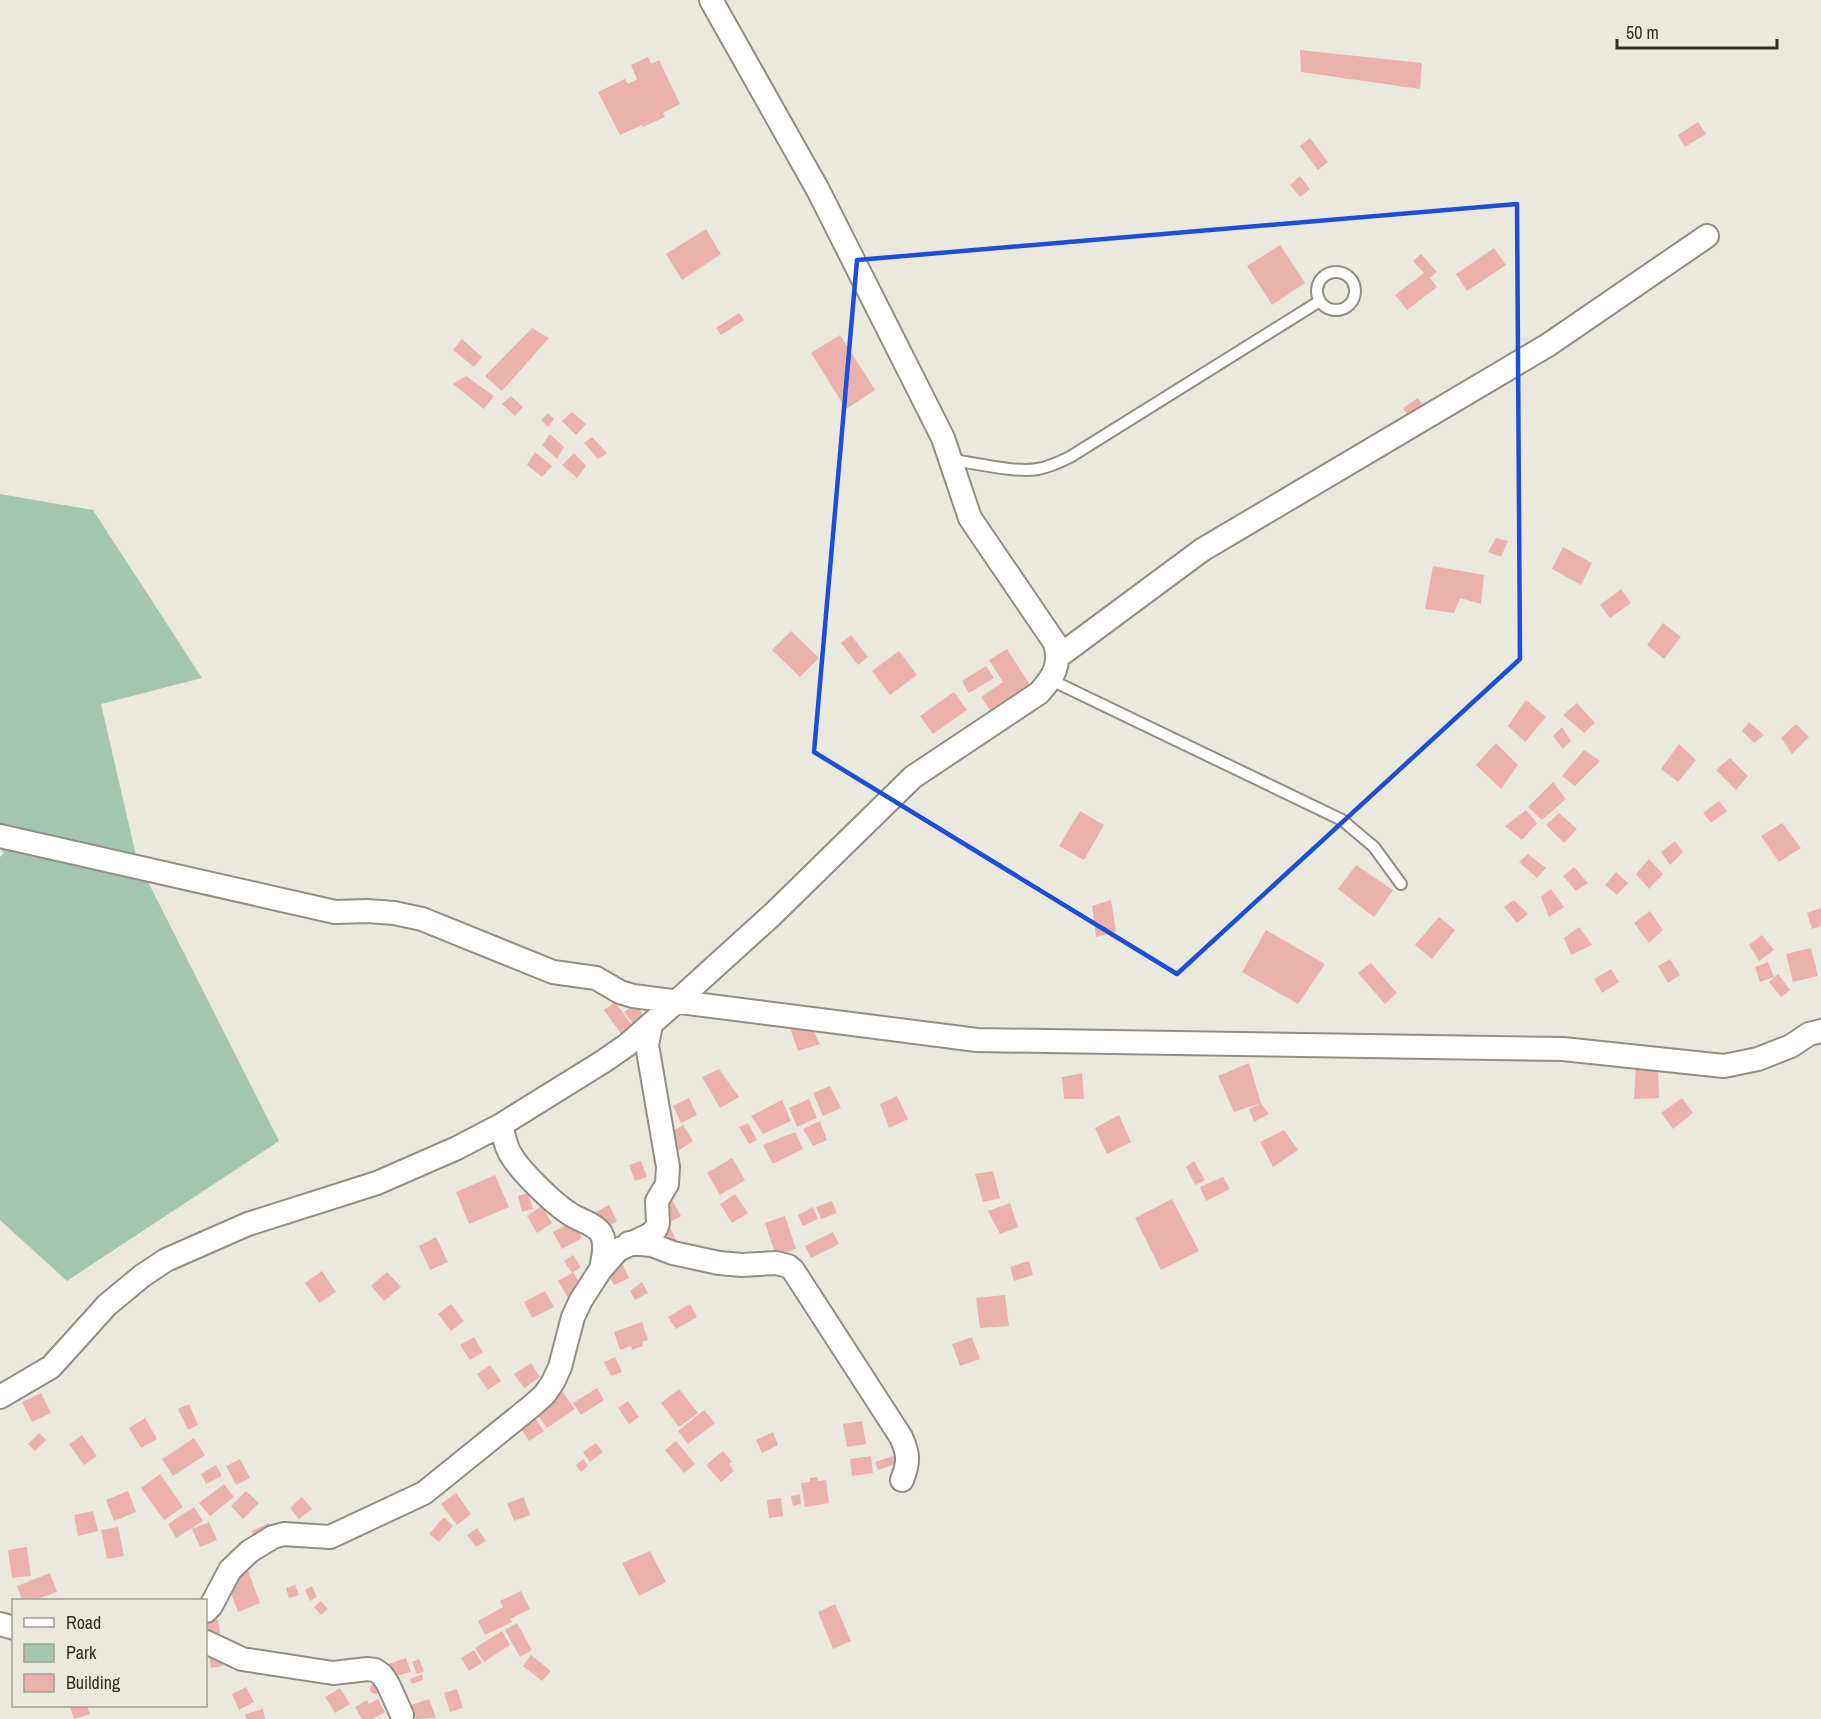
<svg xmlns="http://www.w3.org/2000/svg" width="1821" height="1719" viewBox="0 0 1821 1719" font-family="'Archivo Narrow',sans-serif">
  <style>
    .green { fill: #a3c5b1 }
    .building { fill: #ebb2ac }
    .lines { fill: none; stroke-linecap: round; stroke-linejoin: round }
    .lane-casing { stroke: #918f85; stroke-width: 14 }
    .street-casing { stroke: #918f85; stroke-width: 26 }
    .lane { stroke: #fff; stroke-width: 10 }
    .street { stroke: #fff; stroke-width: 22 }
    .marked { fill: none; stroke: #1d4ed8; stroke-width: 4.5; stroke-linejoin: round }
  </style>
  <rect width="100%" height="100%" fill="#ebe9de"/>
  <path class="green" d="M 0,494 L 93,510 L 202,678 L 101,704 L 137,860 L 279,1141 L 67,1281 L 0,1220 L 0,857 L 4,853 L 0,849 Z"/>
  <path class="building" d="M 1300,50 L 1422,63 L 1420,89 L 1301,72 Z
    M 648,57 L 651,64 L 659,60 L 680,104 L 663,113 L 665,117 L 643,127 L 642,125 L 620,135 L 598,92 L 625,79 L 628,84 L 637,79 L 631,65 Z
    M 1698,122 L 1706,134 L 1685,147 L 1678,135 Z
    M 1310,138 L 1328,162 L 1318,170 L 1300,146 Z
    M 1300,176 L 1310,189 L 1300,197 L 1290,185 Z
    M 706,229 L 721,254 L 682,280 L 666,254 Z
    M 1280,245 L 1305,283 L 1272,305 L 1247,266 Z
    M 1494,248 L 1506,265 L 1467,291 L 1456,274 Z
    M 1421,254 L 1437,272 L 1430,278 L 1437,287 L 1407,310 L 1395,295 L 1424,273 L 1413,261 Z
    M 739,313 L 744,320 L 721,335 L 716,328 Z
    M 532,328 L 549,338 L 502,391 L 485,376 Z
    M 840,335 L 875,390 L 846,409 L 811,353 Z
    M 462,339 L 482,357 L 474,367 L 453,350 Z
    M 466,376 L 494,396 L 484,409 L 453,384 Z
    M 511,396 L 523,407 L 515,416 L 502,404 Z
    M 1418,398 L 1424,407 L 1409,417 L 1403,408 Z
    M 572,412 L 586,424 L 576,435 L 562,421 Z
    M 548,413 L 554,419 L 548,427 L 541,420 Z
    M 550,434 L 564,447 L 557,459 L 542,445 Z
    M 592,437 L 607,453 L 598,459 L 584,443 Z
    M 535,452 L 552,466 L 542,477 L 527,465 Z
    M 574,453 L 586,466 L 577,478 L 562,465 Z
    M 1496,538 L 1508,541 L 1501,557 L 1488,552 Z
    M 1563,547 L 1592,563 L 1581,585 L 1552,569 Z
    M 1433,566 L 1484,575 L 1481,604 L 1460,598 L 1454,613 L 1425,609 Z
    M 1621,589 L 1631,603 L 1610,618 L 1600,605 Z
    M 1663,623 L 1681,637 L 1664,659 L 1647,645 Z
    M 791,631 L 819,658 L 800,677 L 772,650 Z
    M 851,635 L 868,657 L 858,665 L 841,643 Z
    M 1007,649 L 1030,685 L 990,710 L 981,697 L 1003,682 L 989,660 Z
    M 899,651 L 917,675 L 890,695 L 872,671 Z
    M 986,666 L 994,678 L 969,693 L 962,681 Z
    M 954,692 L 967,710 L 933,734 L 920,716 Z
    M 1526,700 L 1546,717 L 1525,742 L 1508,726 Z
    M 1577,703 L 1595,723 L 1584,733 L 1563,715 Z
    M 1749,722 L 1764,735 L 1754,743 L 1742,731 Z
    M 1796,724 L 1809,737 L 1792,754 L 1781,738 Z
    M 1562,727 L 1571,741 L 1563,749 L 1553,736 Z
    M 1496,743 L 1518,765 L 1501,789 L 1476,765 Z
    M 1679,744 L 1696,760 L 1678,782 L 1661,769 Z
    M 1584,750 L 1600,761 L 1575,786 L 1562,776 Z
    M 1730,758 L 1748,776 L 1736,790 L 1716,770 Z
    M 1553,782 L 1566,799 L 1542,820 L 1528,807 Z
    M 1719,801 L 1727,811 L 1711,823 L 1703,813 Z
    M 1526,810 L 1537,823 L 1522,840 L 1505,826 Z
    M 1080,811 L 1104,825 L 1084,860 L 1059,846 Z
    M 1559,813 L 1577,829 L 1564,843 L 1546,825 Z
    M 1782,823 L 1801,848 L 1779,862 L 1761,836 Z
    M 1675,841 L 1683,852 L 1670,865 L 1661,852 Z
    M 1528,854 L 1546,868 L 1537,878 L 1519,862 Z
    M 1649,859 L 1663,874 L 1649,889 L 1636,874 Z
    M 1356,865 L 1393,890 L 1374,917 L 1338,889 Z
    M 1574,867 L 1588,883 L 1576,891 L 1563,876 Z
    M 1616,872 L 1628,883 L 1617,895 L 1605,885 Z
    M 1551,889 L 1564,907 L 1549,917 L 1541,897 Z
    M 1111,900 L 1116,932 L 1096,937 L 1092,906 Z
    M 1514,900 L 1528,914 L 1517,923 L 1504,907 Z
    M 1821,908 L 1821,926 L 1812,929 L 1807,913 Z
    M 1650,911 L 1663,930 L 1649,943 L 1634,923 Z
    M 1439,917 L 1455,930 L 1432,959 L 1415,945 Z
    M 1579,927 L 1592,945 L 1571,955 L 1564,938 Z
    M 1266,930 L 1325,964 L 1298,1004 L 1242,972 Z
    M 1762,935 L 1774,950 L 1759,961 L 1749,945 Z
    M 1811,948 L 1818,976 L 1793,982 L 1786,954 Z
    M 1670,959 L 1680,975 L 1668,983 L 1658,966 Z
    M 1768,962 L 1774,977 L 1760,982 L 1755,967 Z
    M 1371,963 L 1397,993 L 1385,1004 L 1358,973 Z
    M 1611,969 L 1619,982 L 1602,993 L 1594,979 Z
    M 1778,974 L 1790,990 L 1781,997 L 1769,982 Z
    M 615,1002 L 633,1026 L 622,1035 L 604,1010 Z
    M 635,1004 L 645,1017 L 634,1025 L 624,1012 Z
    M 789,1025 L 811,1025 L 820,1044 L 798,1051 Z
    M 1249,1063 L 1261,1103 L 1269,1114 L 1254,1122 L 1249,1109 L 1261,1103 L 1234,1112 L 1218,1076 Z
    M 1636,1064 L 1658,1067 L 1659,1098 L 1634,1099 Z
    M 719,1069 L 739,1097 L 720,1108 L 702,1077 Z
    M 1082,1073 L 1084,1099 L 1064,1099 L 1062,1077 Z
    M 830,1086 L 841,1108 L 823,1116 L 813,1093 Z
    M 897,1096 L 908,1119 L 889,1128 L 880,1104 Z
    M 689,1098 L 697,1115 L 681,1123 L 673,1106 Z
    M 1682,1098 L 1693,1113 L 1673,1129 L 1661,1113 Z
    M 809,1099 L 817,1118 L 797,1127 L 789,1108 Z
    M 782,1100 L 791,1121 L 763,1134 L 751,1116 Z
    M 1119,1115 L 1131,1142 L 1107,1154 L 1095,1128 Z
    M 820,1121 L 827,1140 L 813,1146 L 803,1129 Z
    M 748,1123 L 757,1140 L 749,1144 L 739,1127 Z
    M 683,1125 L 693,1141 L 678,1151 L 668,1134 Z
    M 1284,1130 L 1298,1150 L 1273,1167 L 1260,1142 Z
    M 795,1132 L 803,1149 L 773,1164 L 763,1145 Z
    M 732,1158 L 745,1180 L 720,1195 L 707,1173 Z
    M 641,1161 L 647,1177 L 635,1181 L 629,1165 Z
    M 1194,1161 L 1205,1180 L 1195,1185 L 1186,1167 Z
    M 993,1171 L 1000,1198 L 983,1202 L 975,1174 Z
    M 495,1175 L 509,1207 L 469,1224 L 456,1192 Z
    M 1223,1177 L 1230,1189 L 1206,1201 L 1200,1187 Z
    M 528,1193 L 533,1209 L 522,1212 L 518,1196 Z
    M 735,1194 L 748,1213 L 732,1223 L 720,1204 Z
    M 671,1198 L 681,1216 L 668,1223 L 658,1205 Z
    M 1172,1199 L 1199,1251 L 1161,1270 L 1135,1218 Z
    M 832,1201 L 837,1213 L 821,1219 L 816,1207 Z
    M 1010,1203 L 1018,1227 L 1000,1234 L 988,1211 Z
    M 609,1205 L 617,1221 L 605,1228 L 596,1212 Z
    M 542,1206 L 552,1223 L 537,1233 L 527,1216 Z
    M 813,1207 L 818,1219 L 803,1226 L 798,1215 Z
    M 785,1216 L 796,1249 L 776,1256 L 765,1223 Z
    M 573,1221 L 582,1238 L 562,1249 L 553,1232 Z
    M 670,1228 L 678,1243 L 669,1248 L 661,1232 Z
    M 833,1232 L 839,1244 L 811,1258 L 805,1246 Z
    M 436,1237 L 448,1262 L 430,1270 L 419,1246 Z
    M 573,1255 L 581,1267 L 573,1272 L 583,1289 L 568,1298 L 558,1281 L 572,1273 L 564,1261 Z
    M 621,1261 L 629,1278 L 614,1285 L 605,1268 Z
    M 1029,1261 L 1033,1275 L 1014,1281 L 1010,1267 Z
    M 322,1271 L 336,1292 L 319,1303 L 305,1283 Z
    M 387,1272 L 401,1287 L 384,1301 L 371,1286 Z
    M 642,1282 L 648,1293 L 635,1300 L 630,1291 Z
    M 545,1291 L 554,1307 L 532,1318 L 524,1302 Z
    M 1005,1295 L 1009,1326 L 980,1328 L 976,1298 Z
    M 451,1304 L 464,1321 L 451,1331 L 438,1314 Z
    M 690,1304 L 697,1317 L 676,1329 L 668,1317 Z
    M 642,1322 L 648,1340 L 642,1342 L 643,1346 L 632,1350 L 631,1346 L 620,1350 L 614,1332 Z
    M 474,1337 L 483,1352 L 470,1360 L 460,1345 Z
    M 972,1337 L 980,1359 L 960,1366 L 952,1344 Z
    M 615,1357 L 622,1372 L 611,1376 L 604,1362 Z
    M 531,1363 L 540,1377 L 524,1388 L 514,1374 Z
    M 490,1365 L 501,1381 L 488,1390 L 477,1374 Z
    M 597,1388 L 604,1400 L 581,1415 L 573,1403 Z
    M 679,1389 L 698,1413 L 679,1427 L 661,1403 Z
    M 563,1392 L 575,1409 L 547,1428 L 535,1411 Z
    M 41,1393 L 51,1413 L 32,1422 L 22,1402 Z
    M 628,1401 L 639,1417 L 629,1424 L 618,1408 Z
    M 189,1404 L 198,1425 L 188,1430 L 178,1409 Z
    M 704,1410 L 715,1423 L 688,1444 L 678,1431 Z
    M 534,1417 L 544,1431 L 529,1441 L 520,1427 Z
    M 145,1418 L 157,1439 L 141,1448 L 129,1428 Z
    M 862,1421 L 866,1444 L 847,1447 L 843,1424 Z
    M 773,1432 L 778,1445 L 762,1453 L 756,1440 Z
    M 39,1433 L 46,1440 L 35,1451 L 28,1444 Z
    M 82,1435 L 97,1456 L 84,1465 L 69,1444 Z
    M 194,1438 L 205,1455 L 173,1476 L 162,1459 Z
    M 676,1441 L 695,1464 L 684,1473 L 665,1450 Z
    M 596,1443 L 603,1452 L 590,1462 L 583,1452 Z
    M 723,1451 L 732,1462 L 729,1464 L 734,1471 L 721,1482 L 706,1465 Z
    M 896,1455 L 899,1463 L 878,1470 L 875,1462 Z
    M 871,1456 L 873,1473 L 852,1476 L 850,1459 Z
    M 240,1459 L 250,1478 L 236,1485 L 226,1466 Z
    M 583,1459 L 588,1466 L 581,1472 L 576,1465 Z
    M 216,1465 L 222,1476 L 206,1484 L 201,1474 Z
    M 160,1474 L 183,1507 L 164,1520 L 141,1488 Z
    M 817,1477 L 818,1481 L 826,1480 L 829,1503 L 805,1507 L 801,1483 L 810,1482 L 810,1478 Z
    M 224,1484 L 234,1497 L 210,1516 L 199,1503 Z
    M 128,1491 L 136,1512 L 114,1521 L 106,1500 Z
    M 246,1491 L 259,1503 L 243,1519 L 231,1506 Z
    M 456,1493 L 471,1514 L 457,1525 L 441,1504 Z
    M 800,1494 L 801,1504 L 793,1506 L 791,1496 Z
    M 302,1497 L 312,1509 L 299,1519 L 290,1508 Z
    M 524,1497 L 530,1515 L 514,1521 L 507,1503 Z
    M 781,1498 L 783,1516 L 769,1518 L 767,1500 Z
    M 194,1507 L 203,1521 L 176,1538 L 168,1524 Z
    M 93,1511 L 98,1531 L 78,1536 L 74,1515 Z
    M 444,1517 L 453,1526 L 439,1542 L 429,1534 Z
    M 209,1522 L 217,1540 L 200,1547 L 192,1529 Z
    M 269,1523 L 275,1535 L 258,1544 L 252,1531 Z
    M 118,1527 L 124,1556 L 107,1559 L 101,1530 Z
    M 477,1528 L 486,1541 L 476,1547 L 467,1535 Z
    M 27,1547 L 31,1576 L 12,1578 L 8,1550 Z
    M 650,1551 L 666,1582 L 639,1596 L 622,1563 Z
    M 248,1571 L 260,1603 L 238,1612 L 226,1579 Z
    M 50,1573 L 57,1592 L 34,1600 L 22,1600 L 17,1586 Z
    M 295,1585 L 299,1595 L 289,1598 L 286,1588 Z
    M 312,1586 L 317,1597 L 310,1601 L 305,1590 Z
    M 521,1591 L 530,1609 L 510,1619 L 512,1622 L 485,1635 L 478,1621 L 503,1607 L 500,1601 Z
    M 321,1601 L 328,1609 L 321,1615 L 314,1607 Z
    M 835,1604 L 851,1641 L 833,1649 L 818,1612 Z
    M 218,1620 L 220,1633 L 206,1635 L 206,1622 Z
    M 517,1623 L 532,1650 L 520,1657 L 505,1630 Z
    M 502,1631 L 510,1645 L 484,1662 L 475,1648 Z
    M 474,1650 L 482,1663 L 469,1671 L 461,1658 Z
    M 221,1653 L 223,1666 L 211,1668 L 209,1654 Z
    M 531,1655 L 551,1671 L 542,1681 L 523,1666 Z
    M 406,1658 L 411,1672 L 389,1678 L 385,1665 Z
    M 419,1659 L 424,1671 L 417,1674 L 412,1662 Z
    M 422,1674 L 423,1680 L 412,1684 L 410,1679 Z
    M370 1689a5 5 0 1 1 10 0a5 5 0 1 1-10 0Z
    M 246,1687 L 254,1702 L 239,1710 L 232,1694 Z
    M 340,1688 L 350,1704 L 335,1713 L 325,1697 Z
    M 457,1689 L 463,1708 L 450,1712 L 444,1693 Z
    M 378,1699 L 385,1712 L 372,1719 L 362,1719 L 355,1707 L 367,1700 L 369,1704 Z
    M 429,1699 L 436,1718 L 416,1719 L 411,1705 Z
    M 70,1706 L 87,1706 L 90,1714 L 74,1719 Z
    M 263,1709 L 265,1719 L 246,1719 L 245,1714 Z"/>
  <g class="lines">
    <g class="lane-casing">
      <path id="lane" d="M1317 291a19 19 0 1 1 38 0a19 19 0 1 1-38 0Z
        M 952,460 C 976,463 1015,473 1038,469 C 1049,467 1060,462 1070,457 L 1320,301
        M 1051,680 L 1342,820 L 1374,847 L 1401,884"/>
    </g>
    <g class="street-casing">
      <path id="street" d="M 1059,656 L 1202,550 L 1548,345 L 1707,236
        M 0,836 L 335,912 L 367,911 L 394,913 L 422,919 L 553,972 L 596,978 L 620,992 L 633,996 L 977,1040 L 1563,1049 L 1724,1066 L 1758,1059 L 1791,1046 L 1809,1034 L 1821,1031
        M 501,1125 C 504,1135 505,1146 511,1155 C 521,1172 553,1203 570,1214 C 579,1220 595,1224 601,1233 C 607,1244 603,1258 601,1269
        M 629,1243 L 652,1245 L 673,1253 L 719,1263 L 742,1265 L 776,1263 L 788,1266 L 793,1270 L 901,1437 C 909,1455 909,1462 902,1480
        M 0,1397 L 51,1367 L 107,1305 L 142,1276 L 166,1260 L 248,1224 L 377,1183 L 457,1148 L 501,1125 L 604,1061 L 627,1045 L 676,1002 L 773,914 L 913,777 L 1039,693 C 1054,676 1061,666 1055,643 L 970,518 L 943,438 L 818,190 L 711,0
        M 206,1611 L 211,1606 L 230,1570 L 250,1551 L 273,1537 L 284,1534 L 330,1537 L 424,1493 L 533,1405 L 545,1394 L 553,1382 L 560,1367 L 573,1317 L 581,1300 L 601,1269 L 618,1250 L 649,1235 L 656,1229 L 658,1223 L 657,1201 L 667,1184 L 668,1167 L 647,1045 L 651,1025
        M 0,1624 L 14,1628
        M 206,1642 L 242,1659 L 333,1673 L 368,1669 L 375,1670 L 382,1675 L 388,1684 L 402,1715"/>
    </g>
    <use href="#lane" class="lane"/>
    <use href="#street" class="street"/>
  </g>
  <path class="marked" d="M 1517,204 L 1520,659 L 1177,974 L 814,752 L 857,260 Z"/>
  <rect x="12" y="1599" width="195" height="108" fill="#ebe9de" stroke="#a09e96" stroke-width="1.5"/>
  <rect x="24" y="1618" width="30" height="9" fill="#ffffff" stroke="#a09e96" stroke-width="1.5"/>
  <text x="66" y="1629" font-size="18" fill="#2f2e2a">Road</text>
  <rect x="24" y="1644" width="30" height="18" fill="#a3c5b1" stroke="#a09e96" stroke-width="1.5"/>
  <text x="66" y="1659" font-size="18" fill="#2f2e2a">Park</text>
  <rect x="24" y="1674" width="30" height="18" fill="#ebb2ac" stroke="#a09e96" stroke-width="1.5"/>
  <text x="66" y="1689" font-size="18" fill="#2f2e2a">Building</text>
  <path d="M1617 39v9h160v-9" fill="none" stroke="#2f2e2a" stroke-width="3"/>
  <text x="1626" y="39" font-size="18" fill="#2f2e2a" stroke="#ebe9de" stroke-width="4.5" paint-order="stroke">50 m</text>
</svg>
